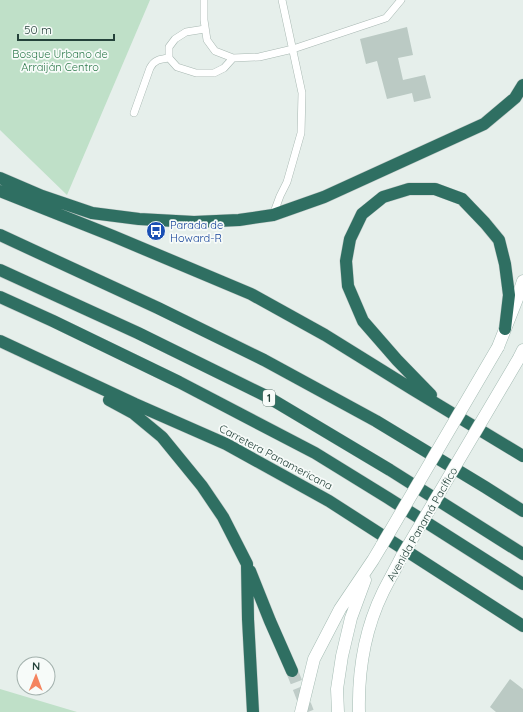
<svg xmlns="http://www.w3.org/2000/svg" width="523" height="712" viewBox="0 0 523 712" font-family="Quicksand,sans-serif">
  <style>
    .green { fill: #bfe0c8 }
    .building { fill: #bbcac4 }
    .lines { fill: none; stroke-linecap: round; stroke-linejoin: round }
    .highway-tunnel { stroke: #bfccc8; stroke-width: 12; stroke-dasharray: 12 6; stroke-linecap: butt }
    .lane-casing { stroke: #a8b8b2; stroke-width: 8 }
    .secondary-casing { stroke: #a4bbb3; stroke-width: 13 }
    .highway-casing { stroke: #c2cac8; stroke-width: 13 }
    .lane { stroke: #fff; stroke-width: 7 }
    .secondary { stroke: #fff; stroke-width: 12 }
    .highway { stroke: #2f6f62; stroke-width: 12 }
    .secondary-bridge-casing { stroke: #a4bbb3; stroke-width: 13; stroke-linecap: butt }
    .secondary-bridge { stroke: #fff; stroke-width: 12 }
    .labels { text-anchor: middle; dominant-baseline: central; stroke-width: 3.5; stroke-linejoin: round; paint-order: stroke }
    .shield { fill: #f7fbf9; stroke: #637a73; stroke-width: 1 }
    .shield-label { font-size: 10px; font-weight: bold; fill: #24423a }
    .park-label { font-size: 11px; fill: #2d7a4b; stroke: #f7fbf9 }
    .transit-label { font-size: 11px; fill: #164399; stroke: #f7fbf9; text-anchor: start }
    .street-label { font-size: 11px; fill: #24423a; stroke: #f7fbf9 }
  </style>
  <rect width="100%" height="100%" fill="#e6efeb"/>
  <path class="green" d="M 0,0 L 150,0 L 67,195 L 0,130 Z
    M 0,689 L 77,712 L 0,712 Z"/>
  <path class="building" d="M 407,27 L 413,55 L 398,58 L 403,80 L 425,75 L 431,98 L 414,102 L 412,93 L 387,99 L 377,61 L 366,64 L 360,39 Z
    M 510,679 L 523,689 L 523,712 L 496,712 L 490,707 Z"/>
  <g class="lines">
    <path class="highway-tunnel" d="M 292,671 L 308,712"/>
    <g class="lane-casing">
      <path id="lane" d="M 204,0 L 204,20 L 207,40 L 215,51 L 233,58 L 259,57 L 293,49 L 386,18 L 401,0
        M 205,29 L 186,32 L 175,39 L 169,47 L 169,58 L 177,67 L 196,73 L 214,73 L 224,68 L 233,58
        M 134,113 L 150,68 C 154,60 160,59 169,58
        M 273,215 L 280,196 L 287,182 L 301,133 L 302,93 L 282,0"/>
    </g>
    <g class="secondary-casing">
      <path id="secondary" d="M 498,347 L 517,299 L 523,281
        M 519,358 L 523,350
        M 301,712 L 314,659 L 340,609 L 373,560 L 382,545
        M 338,712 L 337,689 L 342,656 L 351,618 L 365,580
        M 359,712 C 358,671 365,629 383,592 C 389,580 396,568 402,556"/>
    </g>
    <g class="highway-casing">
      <path id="highway" d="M 0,178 L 42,196 L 92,213 L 139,219 L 194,222 L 239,220 L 273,215 L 324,197 L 484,124 L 515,98 L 523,85
        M 0,191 L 113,236 L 251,294 L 325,335 L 412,389 L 523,456
        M 0,235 L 158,308 L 264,360 L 376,421 L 485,487 L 523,511
        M 0,270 L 138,333 L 266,396 L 390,470 L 523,554
        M 0,297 L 53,321 L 179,382 L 315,453 L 388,498 L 523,584
        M 0,341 L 135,404 L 226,444 L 329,501 L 523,626
        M 431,395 L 397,360 L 363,321 L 348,286 L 346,261 L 350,239 L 362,214 L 383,197 L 409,189 L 435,189 L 462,199 L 485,223 L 499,240 L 505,264 L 509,295 L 505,329
        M 109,400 L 133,413 L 162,437 L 202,486 L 223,517 L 247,564 L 248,619 L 253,712
        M 250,571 L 270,621 L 292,671"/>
    </g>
    <use href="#lane" class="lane"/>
    <use href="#secondary" class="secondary"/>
    <use href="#highway" class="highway"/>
    <g class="secondary-bridge-casing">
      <path id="secondary-bridge" d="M 382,545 L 498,347
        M 402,556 L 519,358"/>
    </g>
    <use href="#secondary-bridge" class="secondary-bridge"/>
  </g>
  <defs>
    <g id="bus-disc" transform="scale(1)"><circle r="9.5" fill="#1a4fb4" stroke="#f7fbf9"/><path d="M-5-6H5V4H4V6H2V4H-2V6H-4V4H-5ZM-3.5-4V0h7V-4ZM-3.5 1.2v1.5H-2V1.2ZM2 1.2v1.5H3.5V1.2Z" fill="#fff"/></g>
  </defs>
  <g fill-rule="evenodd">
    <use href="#bus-disc" x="156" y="231"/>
  </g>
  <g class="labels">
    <rect class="shield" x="263" y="390" width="12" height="16" rx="3"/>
    <g class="shield-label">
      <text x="269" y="398">1</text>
    </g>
    <g class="park-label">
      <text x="60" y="54">Bosque Urbano de<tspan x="60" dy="13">Arraiján Centro</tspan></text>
    </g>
    <g class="transit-label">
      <text x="170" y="225">Parada de<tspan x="170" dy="13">Howard-R</tspan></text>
    </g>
    <g class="street-label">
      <text transform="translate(276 457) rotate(28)">Carretera Panamericana</text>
      <text transform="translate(422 524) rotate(-60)">Avenida Panamá Pacífico</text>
    </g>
  </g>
  <g transform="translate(36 676) rotate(1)"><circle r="19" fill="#f7fbf9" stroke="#a3b1ad"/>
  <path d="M0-3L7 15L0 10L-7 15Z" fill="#f4845f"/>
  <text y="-6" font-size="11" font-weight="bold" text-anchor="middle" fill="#24423a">N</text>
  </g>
  <path d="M18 34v6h96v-6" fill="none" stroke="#24423a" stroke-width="2"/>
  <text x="24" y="34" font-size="12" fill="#24423a" stroke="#f7fbf9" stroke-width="3" paint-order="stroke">50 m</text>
</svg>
